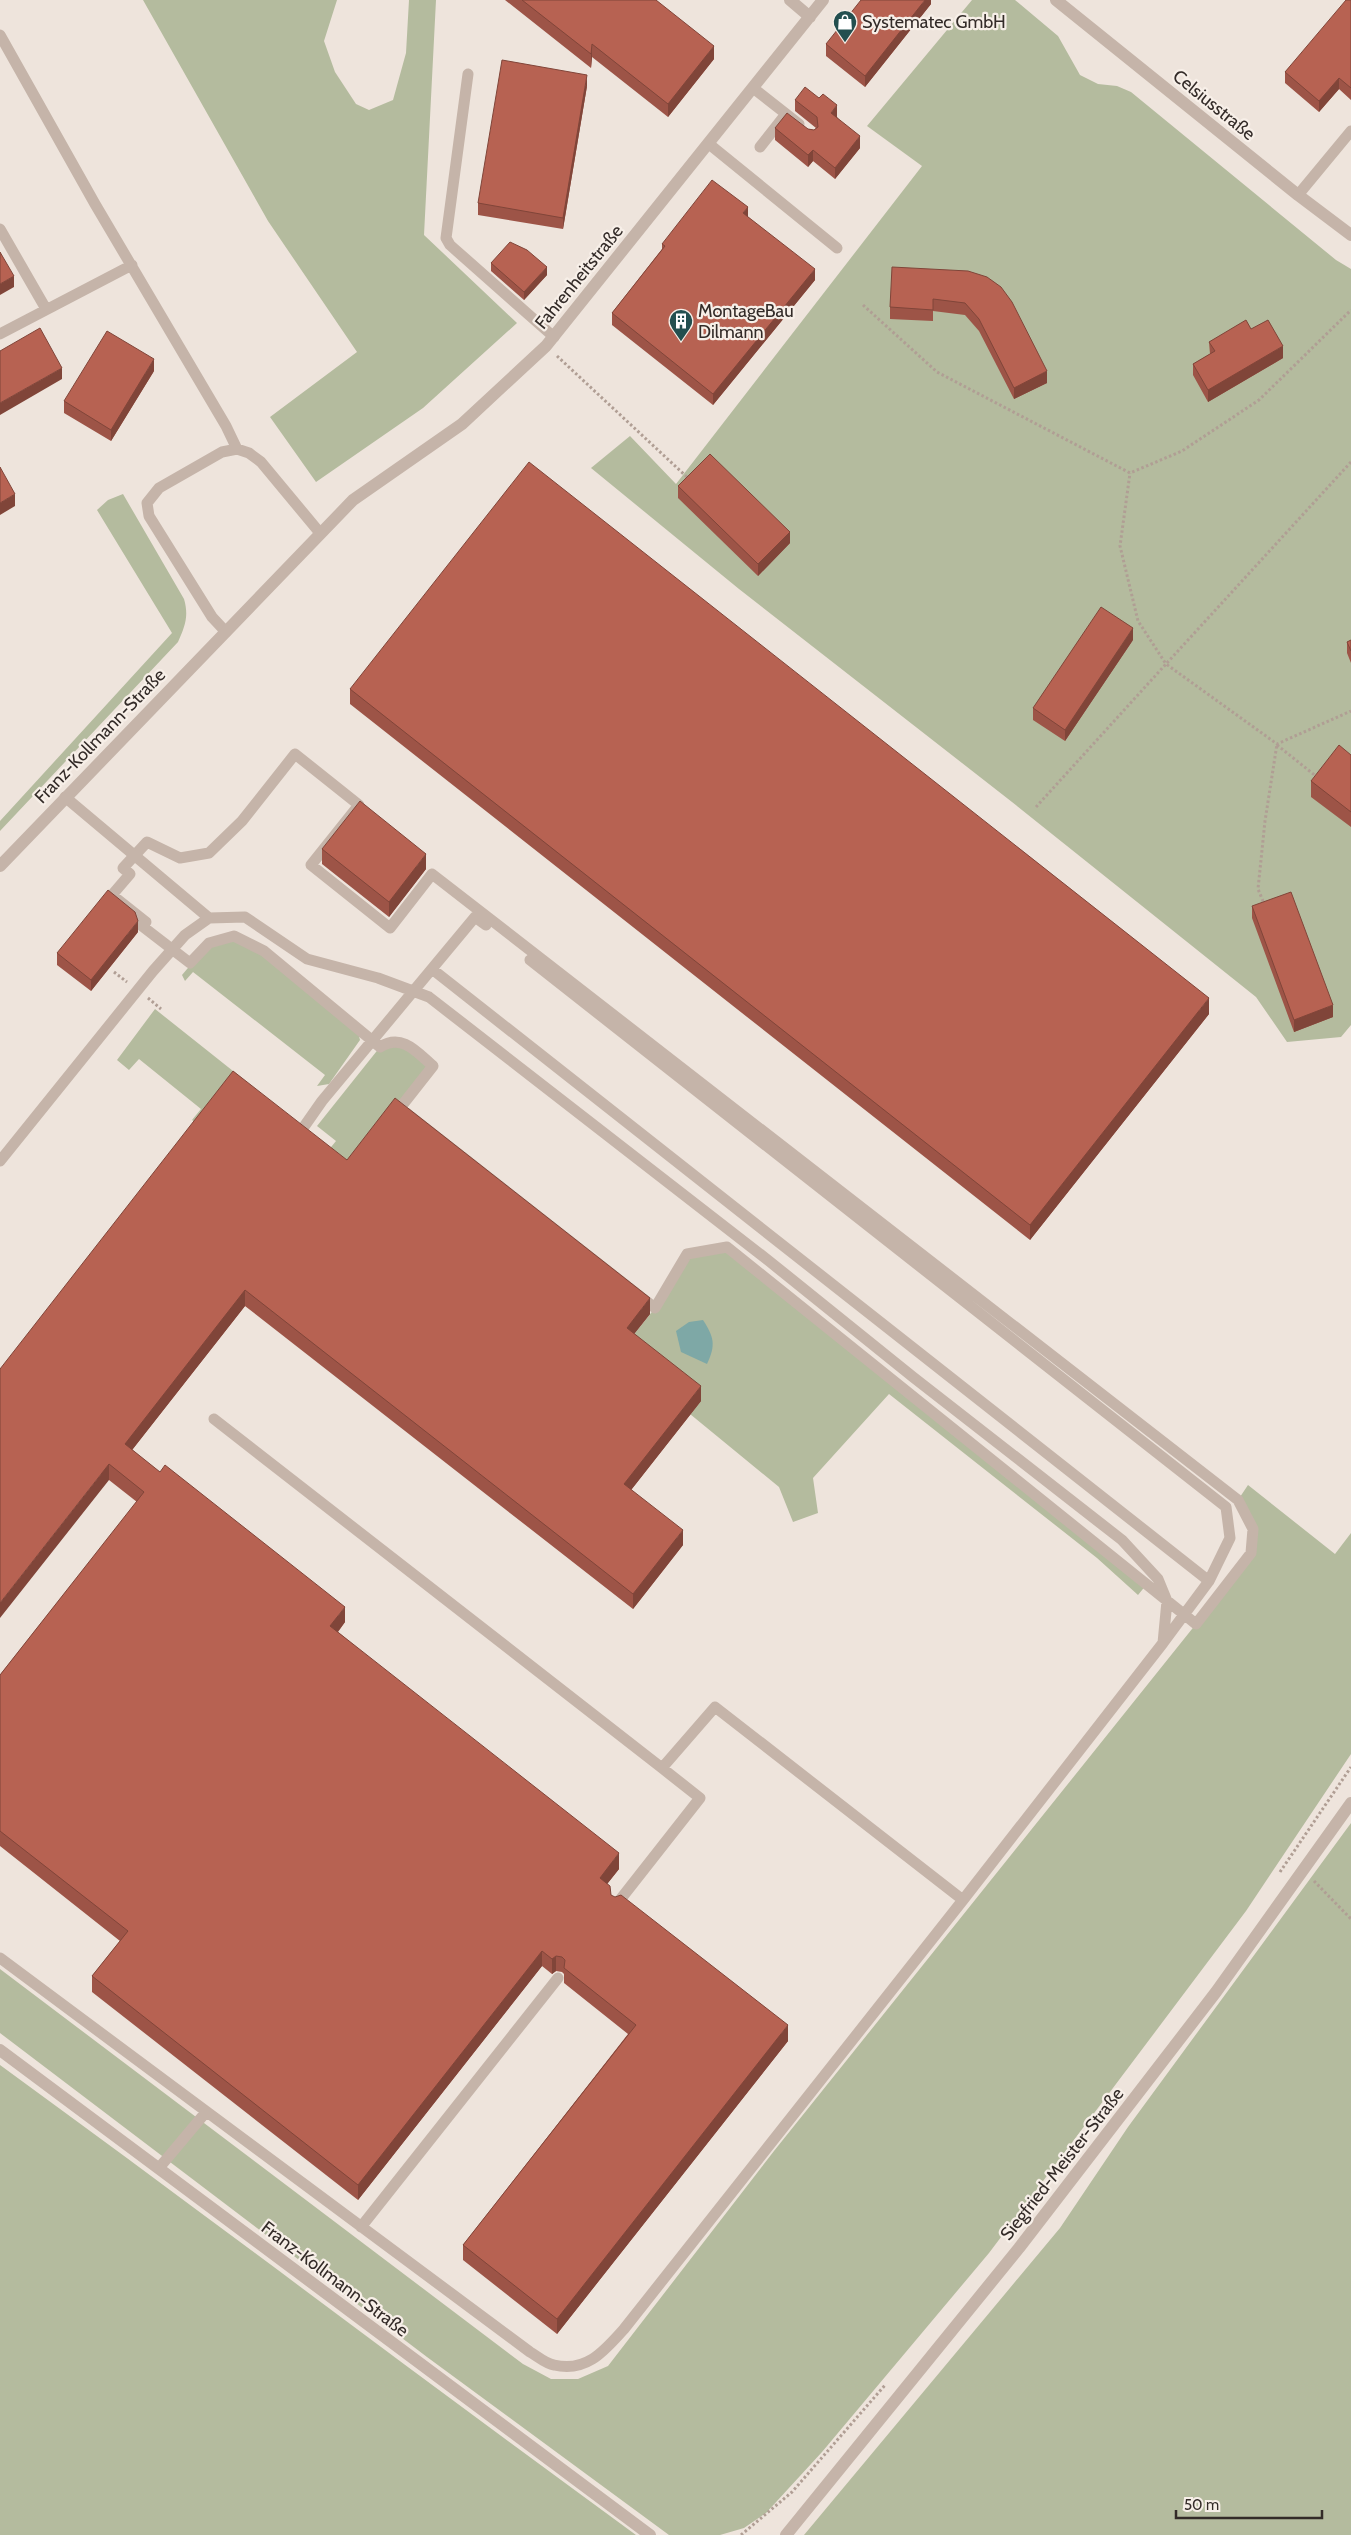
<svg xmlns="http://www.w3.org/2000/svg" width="1351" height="2535" viewBox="0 0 1351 2535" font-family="Cabin,sans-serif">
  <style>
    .green { fill: #b4bb9e }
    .water { fill: #7ea8a6 }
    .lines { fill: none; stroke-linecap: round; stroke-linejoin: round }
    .path { stroke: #b09e94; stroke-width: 3; stroke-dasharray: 2.5 2.5; stroke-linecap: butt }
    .service { stroke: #c5b4a9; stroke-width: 11 }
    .minor { stroke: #c5b4a9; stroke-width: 12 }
    .tertiary { stroke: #c5b4a9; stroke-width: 12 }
    .wall { fill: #9d5447 }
    .shaded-wall { fill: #804539 }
    .building { fill: #b76252; stroke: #804539 }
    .labels { text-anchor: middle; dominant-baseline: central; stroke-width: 4.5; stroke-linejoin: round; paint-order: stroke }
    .poi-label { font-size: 18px; fill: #332b28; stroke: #f7efe8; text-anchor: start }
    .street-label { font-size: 18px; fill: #332b28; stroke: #f7efe8 }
  </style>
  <rect width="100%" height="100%" fill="#eee4dc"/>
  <path class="green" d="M 143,0 L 337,0 L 324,41 L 335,72 L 356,104 L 369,110 L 393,100 L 406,53 L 409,0 L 436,0 L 424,235 L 517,323 L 423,408 L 316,482 L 270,417 L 357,352 L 268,221 Z
    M 972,0 L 1015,0 L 1058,36 L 1080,75 L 1098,84 L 1117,86 L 1131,92 L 1336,260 L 1351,269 L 1351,1025 L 1341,1037 L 1287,1042 L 1256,997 L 1012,802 L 739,589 L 591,468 L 630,436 L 676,484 L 922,166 L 867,126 Z
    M 123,494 L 184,599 C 189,616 185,626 178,642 L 0,831 L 0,821 L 172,633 L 97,510 L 108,500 Z
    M 234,936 L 264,951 L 357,1029 L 360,1040 L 329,1084 L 317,1086 L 325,1075 L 193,972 L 185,981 L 182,975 L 209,943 Z
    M 155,1009 L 292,1118 L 201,1127 L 192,1120 L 201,1109 L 139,1059 L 129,1070 L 117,1060 Z
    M 405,1042 L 433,1066 L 347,1175 L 323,1157 L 336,1141 L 317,1126 L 380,1047 Z
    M 727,1247 L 1147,1584 L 1138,1595 L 1097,1558 L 889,1394 L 813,1478 L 818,1513 L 793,1522 L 779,1487 L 690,1414 L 627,1343 L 655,1308 L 687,1254 Z
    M 1248,1485 L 1335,1554 L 1351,1533 L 1351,1754 L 1246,1911 L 989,2253 L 822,2452 L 766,2513 L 744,2528 L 720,2535 L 669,2535 L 427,2357 L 0,2033 L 0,1969 L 523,2364 L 551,2379 L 578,2379 L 608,2366 L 774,2151 L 1196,1624 L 1251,1553 L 1253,1529 L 1238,1500 Z
    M 1351,1823 L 1351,2535 L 804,2535 L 1060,2228 L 1128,2127 Z
    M 0,2065 C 213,2220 423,2380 636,2535 L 0,2535 Z"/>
  <path class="water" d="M 703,1320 C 714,1337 716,1345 707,1364 L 681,1352 L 676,1331 L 689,1322 Z"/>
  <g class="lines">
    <path class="path" d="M 863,305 L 937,372 L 1130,473 L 1182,451 L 1259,400 L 1351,310
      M 557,356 L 688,478
      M 1351,462 L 1166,664 L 1277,744 L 1351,711
      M 1277,745 L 1317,777
      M 1036,807 L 1166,664 L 1138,621 L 1120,546 L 1130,473
      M 1265,906 L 1258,889 L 1265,821 L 1277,744
      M 114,972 L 127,982
      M 148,998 L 161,1009
      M 1280,1872 L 1351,1767
      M 1314,1881 L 1351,1919
      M 741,2535 L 792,2492 L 886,2384"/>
    <path class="service" d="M 0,35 L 95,204 L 226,426 L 237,449
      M 468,74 L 446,238 L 450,245 L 554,337
      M 753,88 L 799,124
      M 709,144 L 837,248
      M 760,147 L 786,114
      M 1298,195 L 1351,131
      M 0,229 L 46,309
      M 0,334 L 132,265
      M 226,632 L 212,617 L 149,516 L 147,503 L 159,488 L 222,452 L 237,449 L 249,453 L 261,462 L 320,533
      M 295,754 L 359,805 L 311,865 L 390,928 L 432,874 L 1238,1500 L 1253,1529 L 1251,1553 L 1196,1624 L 727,1247 L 687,1254 L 655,1308 L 400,1108 L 433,1066 C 417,1052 402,1033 380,1047 L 264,951 L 234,936 L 209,943 L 190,963 L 142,926 L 146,922 L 112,895 L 130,874 L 123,868 L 147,842 L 180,858 L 209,853 L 242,821 Z
      M 65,797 L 209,918
      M 530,960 L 1226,1507 L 1230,1538 L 1209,1581 L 1163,1643
      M 432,969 L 1209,1581
      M 301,1131 L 322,1101 L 475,917 L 486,925
      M 0,1161 L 153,971 L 185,935 L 209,918 L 245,917 L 307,959 L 378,978 L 429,997 L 769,1261 L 913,1377 L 1122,1540 L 1158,1579 L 1167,1601 L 1163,1643 L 963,1900 L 624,2329 C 605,2350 587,2373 554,2365 C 546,2364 537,2356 530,2352 L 0,1958
      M 214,1419 L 662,1768 L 715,1707 L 963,1900
      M 616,1905 L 700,1798 L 662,1768
      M 159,2168 L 206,2112
      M 361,2227 L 558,1978"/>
    <path class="minor" d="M 790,0 L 810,17
      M 1056,0 L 1298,195 L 1351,235
      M 0,866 L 353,500 L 462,424 L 546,346 L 823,0
      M 0,2050 L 650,2535"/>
    <path class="tertiary" d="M 786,2535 L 1019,2248 L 1216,1992 L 1351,1803"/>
  </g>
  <path class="wall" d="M 505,0 L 656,0 L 714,59 L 668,117 L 592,57 L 591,68 Z
    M 931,0 L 931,4 L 865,87 L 826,56 L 826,44 Z
    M 1351,0 L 1351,100 L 1339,89 L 1319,112 L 1285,83 L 1285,72 Z
    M 587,86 L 563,229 L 478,215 L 478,203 Z
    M 795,100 L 837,117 L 860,148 L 835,179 L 813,161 L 808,167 L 775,140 L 775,128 L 808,129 L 814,130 L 816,128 L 795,111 Z
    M 748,217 L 815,280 L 713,405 L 612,325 L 612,313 L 662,249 L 662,244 Z
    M 491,263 L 547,275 L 524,300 L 491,271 Z
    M 968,271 L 1047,383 L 1014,399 L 979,331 L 965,315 L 933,311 L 933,321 L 890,319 L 890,307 Z
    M 1251,329 L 1283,358 L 1208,402 L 1193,375 L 1193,364 L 1210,354 L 1209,342 Z
    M 154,371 L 111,441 L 64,413 L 64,401 Z
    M 678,486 L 790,543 L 758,576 L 678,498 Z
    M 1133,640 L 1065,741 L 1033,720 L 1033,708 Z
    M 1351,640 L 1351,663 L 1347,653 L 1347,642 Z
    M 350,689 L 1209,1014 L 1030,1240 L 350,704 Z
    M 1351,755 L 1351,827 L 1311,797 L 1311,781 Z
    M 322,849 L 426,869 L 389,917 L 322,864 Z
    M 1252,906 L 1333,1017 L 1294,1032 L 1252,918 Z
    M 138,932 L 91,991 L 57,965 L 57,953 Z
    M 347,1160 L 650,1314 L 634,1334 L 701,1401 L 631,1490 L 683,1545 L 633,1609 L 245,1306 L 132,1450 L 345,1622 L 338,1632 L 619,1869 L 607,1884 L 611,1895 L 788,2041 L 557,2334 L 463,2260 L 463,2245 L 628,2034 L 564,1983 L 564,1974 L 562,1972 L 556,1971 L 552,1974 L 542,1966 L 358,2200 L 92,1992 L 92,1976 L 120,1941 L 0,1846 L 0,1675 L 137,1502 L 109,1480 L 0,1369 Z"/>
  <path class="shaded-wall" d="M 925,0 L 931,0 L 931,4 L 865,87 L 865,76 Z
    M 592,44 L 592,57 L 591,68 L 591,54 Z
    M 714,46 L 714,59 L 668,117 L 668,104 Z
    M 587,75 L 587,86 L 563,229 L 563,218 Z
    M 1339,78 L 1339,89 L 1319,112 L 1319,101 Z
    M 837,105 L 837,117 L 831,124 L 831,113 Z
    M 860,136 L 860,148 L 835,179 L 835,168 Z
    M 813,150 L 813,161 L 808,167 L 808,155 Z
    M 748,207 L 748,219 L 743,213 Z
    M 547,267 L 547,275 L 524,300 L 524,292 Z
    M 815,269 L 815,280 L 713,405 L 713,394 Z
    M 14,276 L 14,287 L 0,295 L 0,284 Z
    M 1283,346 L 1283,358 L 1208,402 L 1208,390 Z
    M 154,359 L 154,371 L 111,441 L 111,430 Z
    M 62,368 L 62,379 L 0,415 L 0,403 Z
    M 1047,371 L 1047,383 L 1014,399 L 1014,388 Z
    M 15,494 L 15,506 L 0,515 L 0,503 Z
    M 790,532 L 790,543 L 758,576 L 758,564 Z
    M 1133,628 L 1133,640 L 1065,741 L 1065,730 Z
    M 426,854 L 426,869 L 389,917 L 389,902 Z
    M 138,921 L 138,932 L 91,991 L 91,980 Z
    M 1209,998 L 1209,1014 L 1030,1240 L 1030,1225 Z
    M 1333,1005 L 1333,1017 L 1294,1032 L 1294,1020 Z
    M 245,1290 L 245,1306 L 125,1459 L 125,1444 Z
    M 650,1298 L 650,1314 L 627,1343 L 627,1328 Z
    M 701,1386 L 701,1401 L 624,1499 L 624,1484 Z
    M 109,1464 L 109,1480 L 0,1618 L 0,1603 Z
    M 683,1530 L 683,1545 L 633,1609 L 633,1594 Z
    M 345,1607 L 345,1622 L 330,1642 L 330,1626 Z
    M 619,1853 L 619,1869 L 600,1893 L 600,1878 Z
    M 542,1951 L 542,1966 L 358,2200 L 358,2185 Z
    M 556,1956 L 556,1971 L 552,1974 L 552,1959 Z
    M 788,2025 L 788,2041 L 557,2334 L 557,2319 Z"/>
  <path class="building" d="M 522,0 L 656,0 L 714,46 L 668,104 L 592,44 L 591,54 Z
    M 861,0 L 925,0 L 865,76 L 826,44 Z
    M 1346,0 L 1351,0 L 1351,88 L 1339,78 L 1319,101 L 1285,72 Z
    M 502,60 L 587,75 L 563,218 L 478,203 Z
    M 805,87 L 819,98 L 823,94 L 837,105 L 831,113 L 860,136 L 835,168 L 813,150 L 808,155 L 775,128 L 787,113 L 808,129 L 814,130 L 818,127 L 817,117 L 795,100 Z
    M 712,180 L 748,207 L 743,213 L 815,269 L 713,394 L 612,313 L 665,246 L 662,244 Z
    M 510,242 L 527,250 L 547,267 L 524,292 L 491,263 Z
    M 0,252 L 14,276 L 0,284 Z
    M 892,267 L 968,271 L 987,277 L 1001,287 L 1012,302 L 1047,371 L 1014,388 L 979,319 L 965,303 L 933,299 L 933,310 L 890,307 Z
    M 1246,320 L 1251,329 L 1268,320 L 1283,346 L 1208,390 L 1193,364 L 1215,351 L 1209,342 Z
    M 40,328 L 62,368 L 0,403 L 0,351 Z
    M 107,331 L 154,359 L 111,430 L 64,401 Z
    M 710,454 L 790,532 L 758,564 L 678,486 Z
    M 529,462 L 1209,998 L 1030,1225 L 350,689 Z
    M 0,467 L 15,494 L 0,503 Z
    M 1101,607 L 1133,628 L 1065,730 L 1033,708 Z
    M 1351,640 L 1351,651 L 1347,642 Z
    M 1339,745 L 1351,755 L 1351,812 L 1311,781 Z
    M 360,801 L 426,854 L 389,902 L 322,849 Z
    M 108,890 L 135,912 L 138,921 L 91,980 L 57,953 Z
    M 1291,892 L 1333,1005 L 1294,1020 L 1252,906 Z
    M 233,1071 L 347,1160 L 395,1098 L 650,1298 L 627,1328 L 701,1386 L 624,1484 L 683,1530 L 633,1594 L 245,1290 L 125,1444 L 160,1472 L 165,1465 L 345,1607 L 330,1626 L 619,1853 L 600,1878 L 610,1886 L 611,1895 L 615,1897 L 621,1895 L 788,2025 L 557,2319 L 463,2245 L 636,2025 L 564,1968 L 565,1960 L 562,1957 L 556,1956 L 552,1959 L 542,1951 L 358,2185 L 92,1976 L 128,1931 L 0,1831 L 0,1675 L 144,1492 L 109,1464 L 0,1603 L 0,1369 Z"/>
  <defs>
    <g id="shop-pin" transform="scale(1.25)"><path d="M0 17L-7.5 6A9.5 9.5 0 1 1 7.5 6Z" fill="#234f4f" stroke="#f7efe8"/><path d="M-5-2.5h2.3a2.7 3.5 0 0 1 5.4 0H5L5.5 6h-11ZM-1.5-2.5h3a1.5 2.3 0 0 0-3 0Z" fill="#fff"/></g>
    <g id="building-pin" transform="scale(1.25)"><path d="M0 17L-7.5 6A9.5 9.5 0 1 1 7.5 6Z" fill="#234f4f" stroke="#f7efe8"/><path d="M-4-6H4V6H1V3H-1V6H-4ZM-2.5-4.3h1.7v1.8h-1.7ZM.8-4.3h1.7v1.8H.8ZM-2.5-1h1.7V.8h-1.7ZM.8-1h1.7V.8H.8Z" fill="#fff"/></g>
  </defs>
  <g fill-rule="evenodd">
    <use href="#shop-pin" x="845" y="22"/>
    <use href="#building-pin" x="681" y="321"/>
  </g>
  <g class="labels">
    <g class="poi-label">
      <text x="862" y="22">Systematec GmbH</text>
      <text x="698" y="311">MontageBau<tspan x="698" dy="21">Dilmann</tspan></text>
    </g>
    <g class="street-label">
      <text transform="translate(1214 105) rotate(39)">Celsiusstraße</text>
      <text transform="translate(579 277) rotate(-51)">Fahrenheitstraße</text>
      <text transform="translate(100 736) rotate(-46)">Franz-Kollmann-Straße</text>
      <text transform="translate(1062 2164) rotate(-52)">Siegfried-Meister-Straße</text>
      <text transform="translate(335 2279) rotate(37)">Franz-Kollmann-Straße</text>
    </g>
  </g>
  <path d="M1176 2510v8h146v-8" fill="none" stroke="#332b28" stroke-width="2.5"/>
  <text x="1184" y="2510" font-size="15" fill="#332b28" stroke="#f7efe8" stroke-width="4" paint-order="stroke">50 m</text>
</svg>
